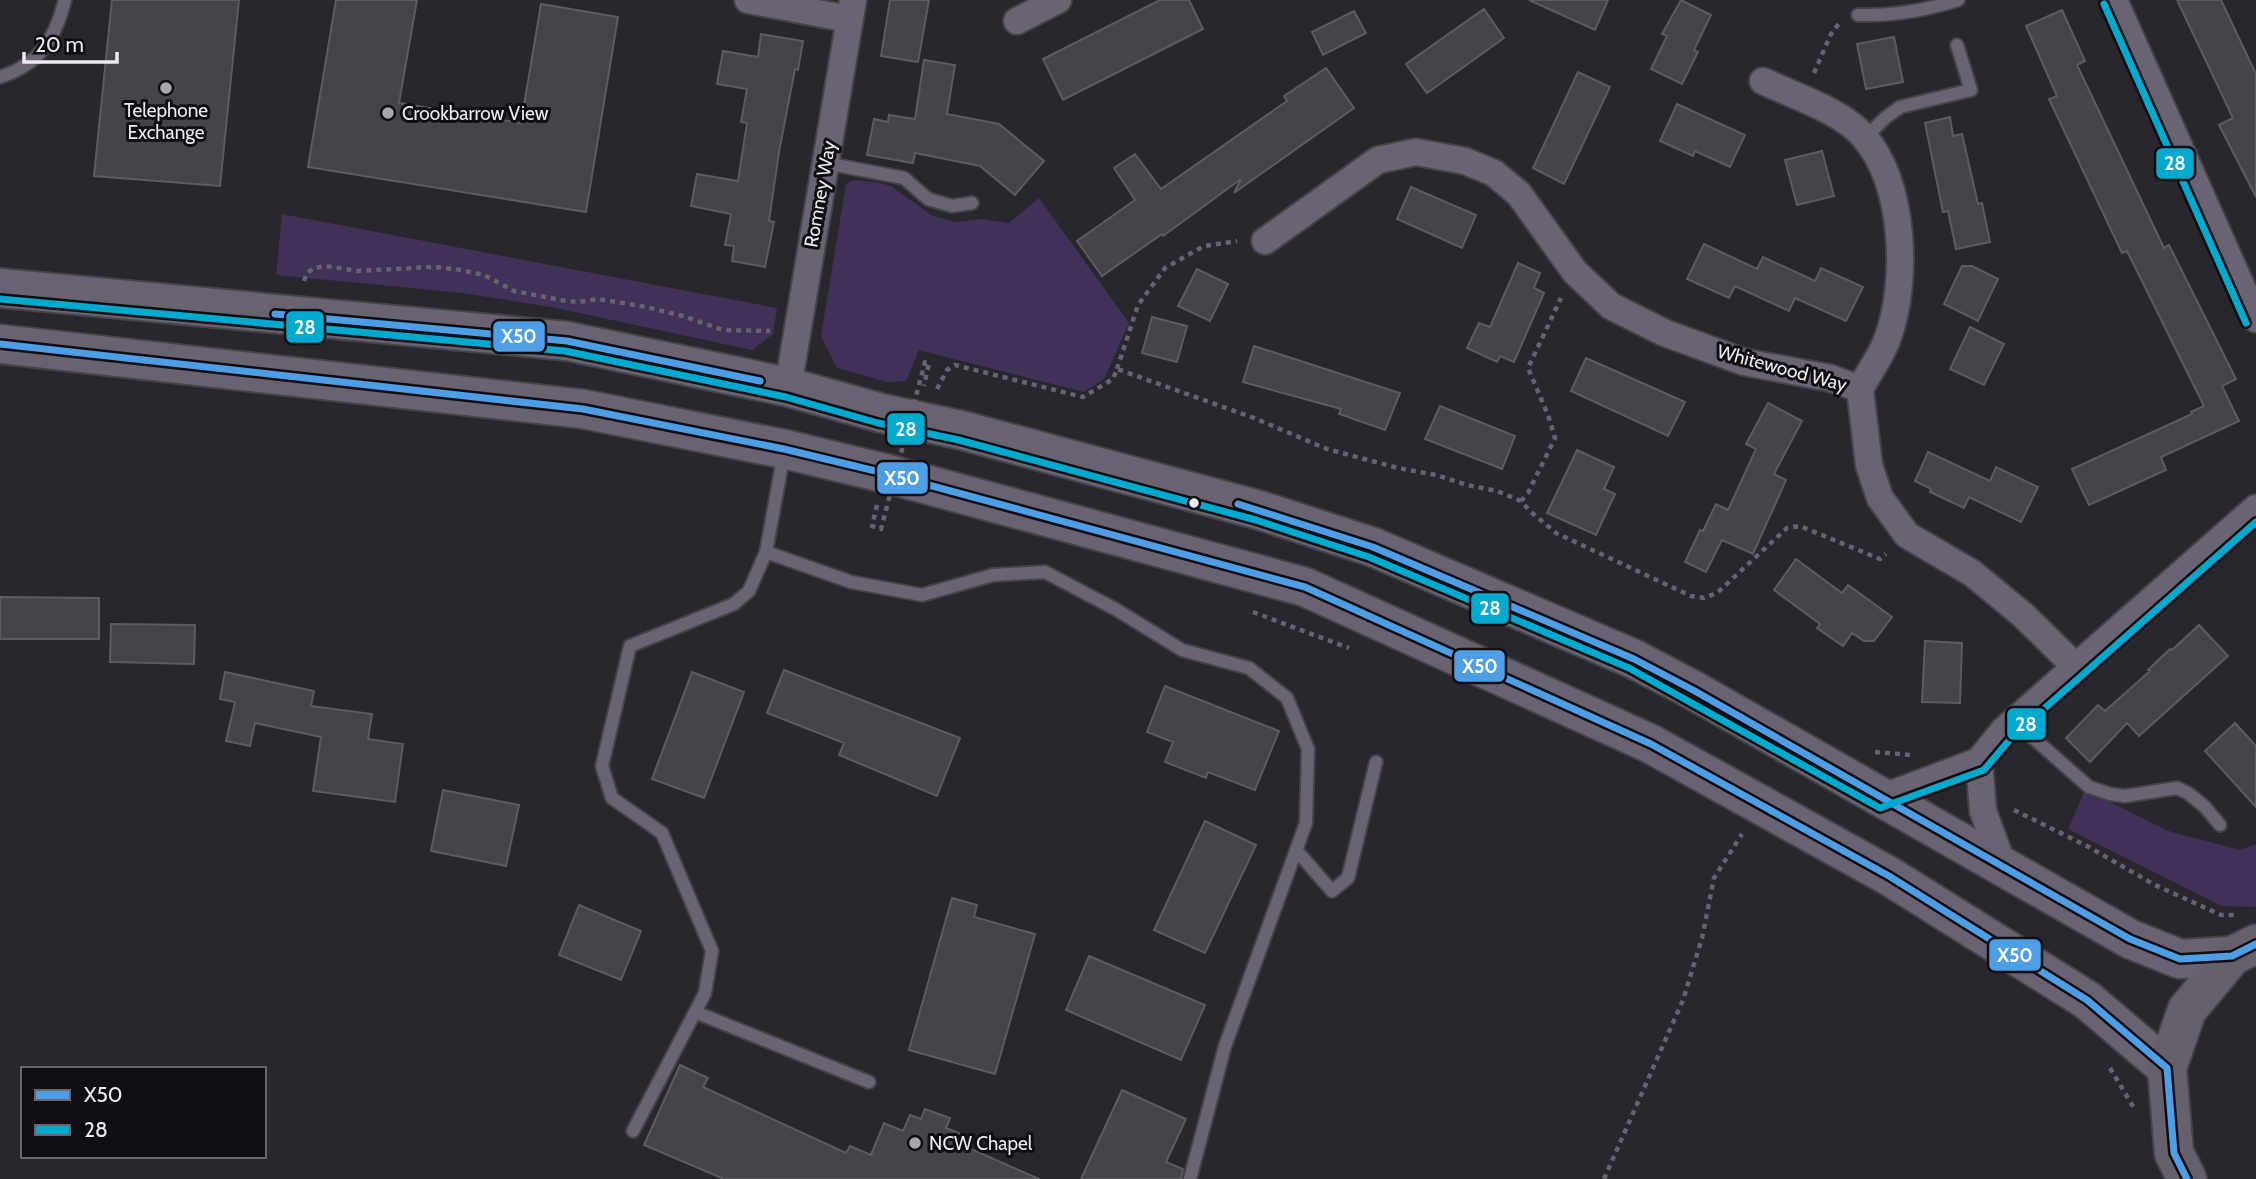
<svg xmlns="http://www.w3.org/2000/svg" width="2256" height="1179" viewBox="0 0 2256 1179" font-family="Cabin,sans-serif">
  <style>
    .green { fill: #403159 }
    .building { fill: #46444a; stroke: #5d5b60; stroke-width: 2 }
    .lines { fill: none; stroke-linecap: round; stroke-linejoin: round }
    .service-casing { stroke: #444348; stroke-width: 16 }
    .minor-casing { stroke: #444348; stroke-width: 30 }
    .primary-casing { stroke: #444348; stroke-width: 42 }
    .trunk-casing { stroke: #444348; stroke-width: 42 }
    .path { stroke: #67636e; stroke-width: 4.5; stroke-dasharray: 5 5; stroke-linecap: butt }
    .service { stroke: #696372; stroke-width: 12 }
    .minor { stroke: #696372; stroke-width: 26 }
    .primary { stroke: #696371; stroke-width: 38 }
    .trunk { stroke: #66606d; stroke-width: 38 }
    .path-bridge { stroke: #67636e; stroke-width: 4.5; stroke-dasharray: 5 5; stroke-linecap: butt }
    .bus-1-casing { stroke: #100e13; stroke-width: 12 }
    .bus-2-casing { stroke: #100e13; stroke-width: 12 }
    .bus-1 { stroke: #4d9ee5; stroke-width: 7 }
    .bus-2 { stroke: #00a9ce; stroke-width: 7 }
    .poi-dot { fill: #a8a5ac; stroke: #100e13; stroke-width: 2.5 }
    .bus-dot { fill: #ece9f1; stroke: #100e13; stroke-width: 2.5 }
    .labels { text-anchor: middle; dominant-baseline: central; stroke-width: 6; stroke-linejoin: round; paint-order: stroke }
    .poi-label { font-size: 19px; fill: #ece9f1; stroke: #100e13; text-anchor: start }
    .street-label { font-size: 19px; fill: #ece9f1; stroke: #100e13 }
    .line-badge { stroke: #100e13; stroke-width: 2.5 }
    .badge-label { font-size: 19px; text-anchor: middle; font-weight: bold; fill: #fff }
  </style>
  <rect width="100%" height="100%" fill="#29272d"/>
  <path class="green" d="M 853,180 L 876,182 L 891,186 L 933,216 L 956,222 L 982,219 L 1009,223 L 1039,198 L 1129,323 L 1104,379 L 1084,392 L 919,350 L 906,381 L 887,382 L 837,368 L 821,336 L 846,184 Z
    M 282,214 L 777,308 L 773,334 L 752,350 L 556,308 L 463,293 L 276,275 Z
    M 2085,790 L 2171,832 L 2240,850 L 2256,844 L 2256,907 L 2222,906 L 2068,829 Z"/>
  <path class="building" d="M 112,0 L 239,0 L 220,186 L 94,176 Z
    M 336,0 L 417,0 L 399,103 L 521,123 L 541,4 L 618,17 L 586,212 L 308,167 Z
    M 890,0 L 929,0 L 918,62 L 881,56 Z
    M 1160,0 L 1189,0 L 1203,29 L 1063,100 L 1043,59 Z
    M 1529,0 L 1608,0 L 1595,30 Z
    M 1681,0 L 1711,15 L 1694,50 L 1698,52 L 1682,84 L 1651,69 L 1667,36 L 1662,34 Z
    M 2177,0 L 2221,0 L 2256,74 L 2256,197 L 2219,125 L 2233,118 Z
    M 1484,9 L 1504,38 L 1427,93 L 1406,64 Z
    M 2062,10 L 2085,61 L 2077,65 L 2164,248 L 2169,245 L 2236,379 L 2222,386 L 2239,421 L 2161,457 L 2166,470 L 2089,505 L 2072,469 L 2192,414 L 2191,412 L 2204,406 L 2127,251 L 2122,253 L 2049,99 L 2057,96 L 2026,26 Z
    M 1354,11 L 1366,33 L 1323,55 L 1312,32 Z
    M 761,34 L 803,41 L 798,70 L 795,69 L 779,152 L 769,221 L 774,222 L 765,267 L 732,261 L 734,246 L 725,245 L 731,214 L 691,206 L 697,174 L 738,181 L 747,123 L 741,122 L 747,89 L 717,84 L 720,67 L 723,51 L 758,57 Z
    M 1894,37 L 1903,82 L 1866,89 L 1857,44 Z
    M 924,60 L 955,65 L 947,114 L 999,124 L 1044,161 L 1015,195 L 980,166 L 915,153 L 913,163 L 867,155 L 874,119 L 888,122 L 889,115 L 915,119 Z
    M 1326,68 L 1354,108 L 1234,193 L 1241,179 L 1163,236 L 1162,234 L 1102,276 L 1077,241 L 1135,200 L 1114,168 L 1135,154 L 1161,189 L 1287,101 L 1284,96 Z
    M 1578,72 L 1610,87 L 1564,184 L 1533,168 Z
    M 1677,104 L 1745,135 L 1730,167 L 1695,151 L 1693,156 L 1660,141 Z
    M 1950,117 L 1953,136 L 1962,134 L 1978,204 L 1982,203 L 1990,242 L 1956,249 L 1948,211 L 1943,212 L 1925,123 Z
    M 1822,151 L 1834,196 L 1797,205 L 1785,160 Z
    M 1411,187 L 1476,215 L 1462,248 L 1397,219 Z
    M 1704,244 L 1757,269 L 1763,257 L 1815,281 L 1821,268 L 1863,287 L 1846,321 L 1795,298 L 1789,311 L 1735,286 L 1729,298 L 1687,279 Z
    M 1518,263 L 1540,273 L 1534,288 L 1544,293 L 1514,362 L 1500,356 L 1497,362 L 1467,348 L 1479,323 L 1490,327 Z
    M 1962,266 L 1972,266 L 1998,279 L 1978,321 L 1944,304 Z
    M 1197,269 L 1228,284 L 1210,321 L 1178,306 Z
    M 1152,317 L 1187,326 L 1177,362 L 1142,353 Z
    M 1970,327 L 2004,344 L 1984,385 L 1950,369 Z
    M 1254,346 L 1400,393 L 1385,430 L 1339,414 L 1341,409 L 1243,382 Z
    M 1586,358 L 1685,402 L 1668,436 L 1571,391 Z
    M 1768,403 L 1802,421 L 1774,474 L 1786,480 L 1753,554 L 1722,540 L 1706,572 L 1685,562 L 1700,530 L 1703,531 L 1716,504 L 1728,510 L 1756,449 L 1746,444 Z
    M 1440,406 L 1515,436 L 1502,469 L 1425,439 Z
    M 1577,450 L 1614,467 L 1604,489 L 1615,494 L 1596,535 L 1547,513 Z
    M 1928,452 L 1990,481 L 1996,467 L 2038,487 L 2021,522 L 1969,497 L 1964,508 L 1930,492 L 1931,489 L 1915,481 Z
    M 1796,559 L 1842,593 L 1848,585 L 1892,617 L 1874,641 L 1864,641 L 1852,633 L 1843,646 L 1817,628 L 1820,624 L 1774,590 Z
    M 0,597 L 99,598 L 99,639 L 0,639 Z
    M 111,624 L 195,625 L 194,664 L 110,662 Z
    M 2199,625 L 2228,656 L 2139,736 L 2127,723 L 2090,762 L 2066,738 L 2098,705 L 2105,711 L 2150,671 L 2148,670 L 2170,649 L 2172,650 Z
    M 1925,641 L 1962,643 L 1960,703 L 1922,702 Z
    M 784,670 L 960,738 L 937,796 L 839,755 L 844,743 L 767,713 Z
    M 225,672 L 314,691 L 311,706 L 372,714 L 368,739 L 403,744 L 395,802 L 313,791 L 321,737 L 255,723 L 250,746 L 226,741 L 235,702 L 220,699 Z
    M 692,672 L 744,692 L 704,798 L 652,779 Z
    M 1165,686 L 1279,731 L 1255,790 L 1208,772 L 1206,778 L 1165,762 L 1173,742 L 1147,732 Z
    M 2235,723 L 2256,746 L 2256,807 L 2205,751 Z
    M 443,790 L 519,805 L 506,866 L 431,851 Z
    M 1205,821 L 1256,845 L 1205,953 L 1154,930 Z
    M 952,898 L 977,905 L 974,917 L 1035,934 L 995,1074 L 909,1050 Z
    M 579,905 L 641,931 L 621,980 L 559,955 Z
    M 1089,956 L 1205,1005 L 1181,1060 L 1066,1010 Z
    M 680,1065 L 708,1078 L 703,1087 L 846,1153 L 850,1146 L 871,1155 L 884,1123 L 903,1131 L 910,1115 L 921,1119 L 925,1109 L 950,1118 L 946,1128 L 959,1133 L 955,1142 L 1039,1179 L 724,1179 L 644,1145 Z
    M 1122,1090 L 1186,1119 L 1166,1162 L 1183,1169 L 1181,1179 L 1081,1179 Z"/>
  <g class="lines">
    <g class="service-casing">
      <path id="service" d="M 1858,15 C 1893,16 1924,11 1958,0
        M 0,77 C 39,65 55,39 65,0
        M 1865,138 L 1885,118 L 1900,107 L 1971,90 L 1957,45
        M 825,163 L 904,178 L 928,199 L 952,206 L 972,203
        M 784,453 L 766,552 L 851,582 L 922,595 L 993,575 L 1045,572 L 1117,610 L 1182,650 L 1249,668 L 1287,698 L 1308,749 L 1306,823 L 1225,1046 L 1190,1179
        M 2014,721 L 2089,787 L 2110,794 L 2125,796 L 2177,788 L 2188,793 L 2205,807 L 2220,825
        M 1296,850 L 1332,891 L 1348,878 L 1376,762
        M 695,1012 L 869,1082
        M 633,1131 L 705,993 L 712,951 L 662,833 L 612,798 L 602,766 L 630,646 L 734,604 L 749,591 L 766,552"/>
    </g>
    <g class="minor-casing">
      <path id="minor" d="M 748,0 L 849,19
        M 2114,0 L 2256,319
        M 1017,21 L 1058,0
        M 1763,81 C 1794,96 1843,111 1865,138 C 1905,186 1908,281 1888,337 C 1882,355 1869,372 1860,389
        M 1265,241 L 1378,160 L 1416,152 L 1465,161 L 1494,173 L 1519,194 L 1575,272 L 1611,306 L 1665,333 L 1744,362 L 1830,378 L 1860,389 L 1869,465 L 1880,498 L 1907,535 L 1972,573 L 2023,615 L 2075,666
        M 788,387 L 853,0
        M 1979,761 L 1983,811 L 2004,868
        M 1881,798 L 1979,761 L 2004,730 L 2256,508"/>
    </g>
    <g class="primary-casing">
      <path id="primary" d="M 0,288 L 567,341 L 788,387 L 881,413 L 961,430 L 1259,510 L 1373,547 L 1634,659 L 1693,690 L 2130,939 L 2180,959 L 2232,956
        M 0,344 L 583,409 L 784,449 L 888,474 L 1305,587 L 1651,744 L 1889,876 L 2087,1000 L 2167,1068"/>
    </g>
    <g class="trunk-casing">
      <path id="trunk" d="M 2187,1179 L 2174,1153 L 2167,1068 L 2187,1010 L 2232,956 L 2256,944"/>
    </g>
    <path class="path" d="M 1814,73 L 1831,34 L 1840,22
      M 304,281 L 307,273 L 314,268 L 326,266 L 358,271 L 432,267 L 455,269 L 484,275 L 514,291 L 566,301 L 579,302 L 598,299 L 641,306 L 683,316 L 723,330 L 770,331
      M 1117,369 L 1138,305 L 1165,268 L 1204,246 L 1237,241
      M 937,389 L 947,370 L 955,365 L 1083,397 L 1113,379 L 1117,369 L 1254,418 L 1327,449 L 1398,468 L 1436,475 L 1467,485 L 1497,491 L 1521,501 L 1530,511 L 1556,533 L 1691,596 L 1704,598 L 1717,593 L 1787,528 L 1800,526 L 1880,559 L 1886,554
      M 1521,501 L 1528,493 L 1555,438 L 1548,415 L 1528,368 L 1561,298
      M 1253,612 L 1349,648
      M 1875,752 L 1911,755
      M 2014,810 L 2087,846 L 2155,885 L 2221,915 L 2235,915
      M 2110,1068 L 2134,1108
      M 1604,1179 L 1683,1000 L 1702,938 L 1714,878 L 1742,834"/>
    <use href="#service" class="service"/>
    <use href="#minor" class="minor"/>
    <use href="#primary" class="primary"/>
    <use href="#trunk" class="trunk"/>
    <path class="path-bridge" d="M 877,505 L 872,526 L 881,529 L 925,362 L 929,363 L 924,386"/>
    <g class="bus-1-casing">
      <path id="bus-1" d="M 275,314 L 567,341 L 760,381
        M 0,344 L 583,409 L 784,449 L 888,474 L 1305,587 L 1651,744 L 1889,876 L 2087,1000 L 2167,1068 L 2174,1153 L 2187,1179
        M 1238,504 L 1373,547 L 1634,659 L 1693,690 L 2130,939 L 2180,959 L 2232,956 L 2256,944"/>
    </g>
    <g class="bus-2-casing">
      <path id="bus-2" d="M 2104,4 L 2246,323
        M 0,299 L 565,351 L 786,397 L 878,423 L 959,440 L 1256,520 L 1369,557 L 1629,668 L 1880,808 L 1984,770 L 2012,737 L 2256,522"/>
    </g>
    <use href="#bus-1" class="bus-1"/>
    <use href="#bus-2" class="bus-2"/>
  </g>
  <g class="poi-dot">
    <circle cx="166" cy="88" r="7"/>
    <circle cx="388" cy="113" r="7"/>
    <circle cx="915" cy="1143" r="7"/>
  </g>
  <circle class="bus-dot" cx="1194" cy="503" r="6"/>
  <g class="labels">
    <g class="poi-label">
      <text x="166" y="110" text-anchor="middle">Telephone<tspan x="166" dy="22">Exchange</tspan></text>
      <text x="402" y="113">Crookbarrow View</text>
      <text x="929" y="1143">NCW Chapel</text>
    </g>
    <g class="street-label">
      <text transform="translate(820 194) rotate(-80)">Romney Way</text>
      <text transform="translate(1782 368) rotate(15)">Whitewood Way</text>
    </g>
  </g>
  <g class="line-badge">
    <rect x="2155" y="147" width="40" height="33" rx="7" fill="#00a9ce"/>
    <rect x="285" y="310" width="40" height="34" rx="7" fill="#00a9ce"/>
    <rect x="492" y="320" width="54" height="33" rx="7" fill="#4d9ee5"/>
    <rect x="886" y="412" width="40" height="34" rx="7" fill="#00a9ce"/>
    <rect x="876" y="461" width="53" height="34" rx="7" fill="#4d9ee5"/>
    <rect x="1470" y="592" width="40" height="33" rx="7" fill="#00a9ce"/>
    <rect x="1453" y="649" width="53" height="34" rx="7" fill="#4d9ee5"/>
    <rect x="2006" y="707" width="41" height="34" rx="7" fill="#00a9ce"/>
    <rect x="1988" y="938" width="54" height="34" rx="7" fill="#4d9ee5"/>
  </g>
  <g class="badge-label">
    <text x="2175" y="170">28</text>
    <text x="305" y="334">28</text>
    <text x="519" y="343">X50</text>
    <text x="906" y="436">28</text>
    <text x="902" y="485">X50</text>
    <text x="1490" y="615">28</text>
    <text x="1480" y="673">X50</text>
    <text x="2026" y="731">28</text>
    <text x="2015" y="962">X50</text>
  </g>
  <rect x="21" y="1067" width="245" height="91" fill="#100e13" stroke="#68666c" stroke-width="2"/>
  <rect x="35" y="1090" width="35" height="10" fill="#4d9ee5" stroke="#68666c" stroke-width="2"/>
  <text x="84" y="1102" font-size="21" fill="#ece9f1">X50</text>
  <rect x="35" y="1125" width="35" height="10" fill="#00a9ce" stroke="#68666c" stroke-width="2"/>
  <text x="84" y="1137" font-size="21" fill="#ece9f1">28</text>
  <path d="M24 52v10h93v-10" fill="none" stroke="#ece9f1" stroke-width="3.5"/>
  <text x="35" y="52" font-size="21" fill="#ece9f1" stroke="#100e13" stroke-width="5" paint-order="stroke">20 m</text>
</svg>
